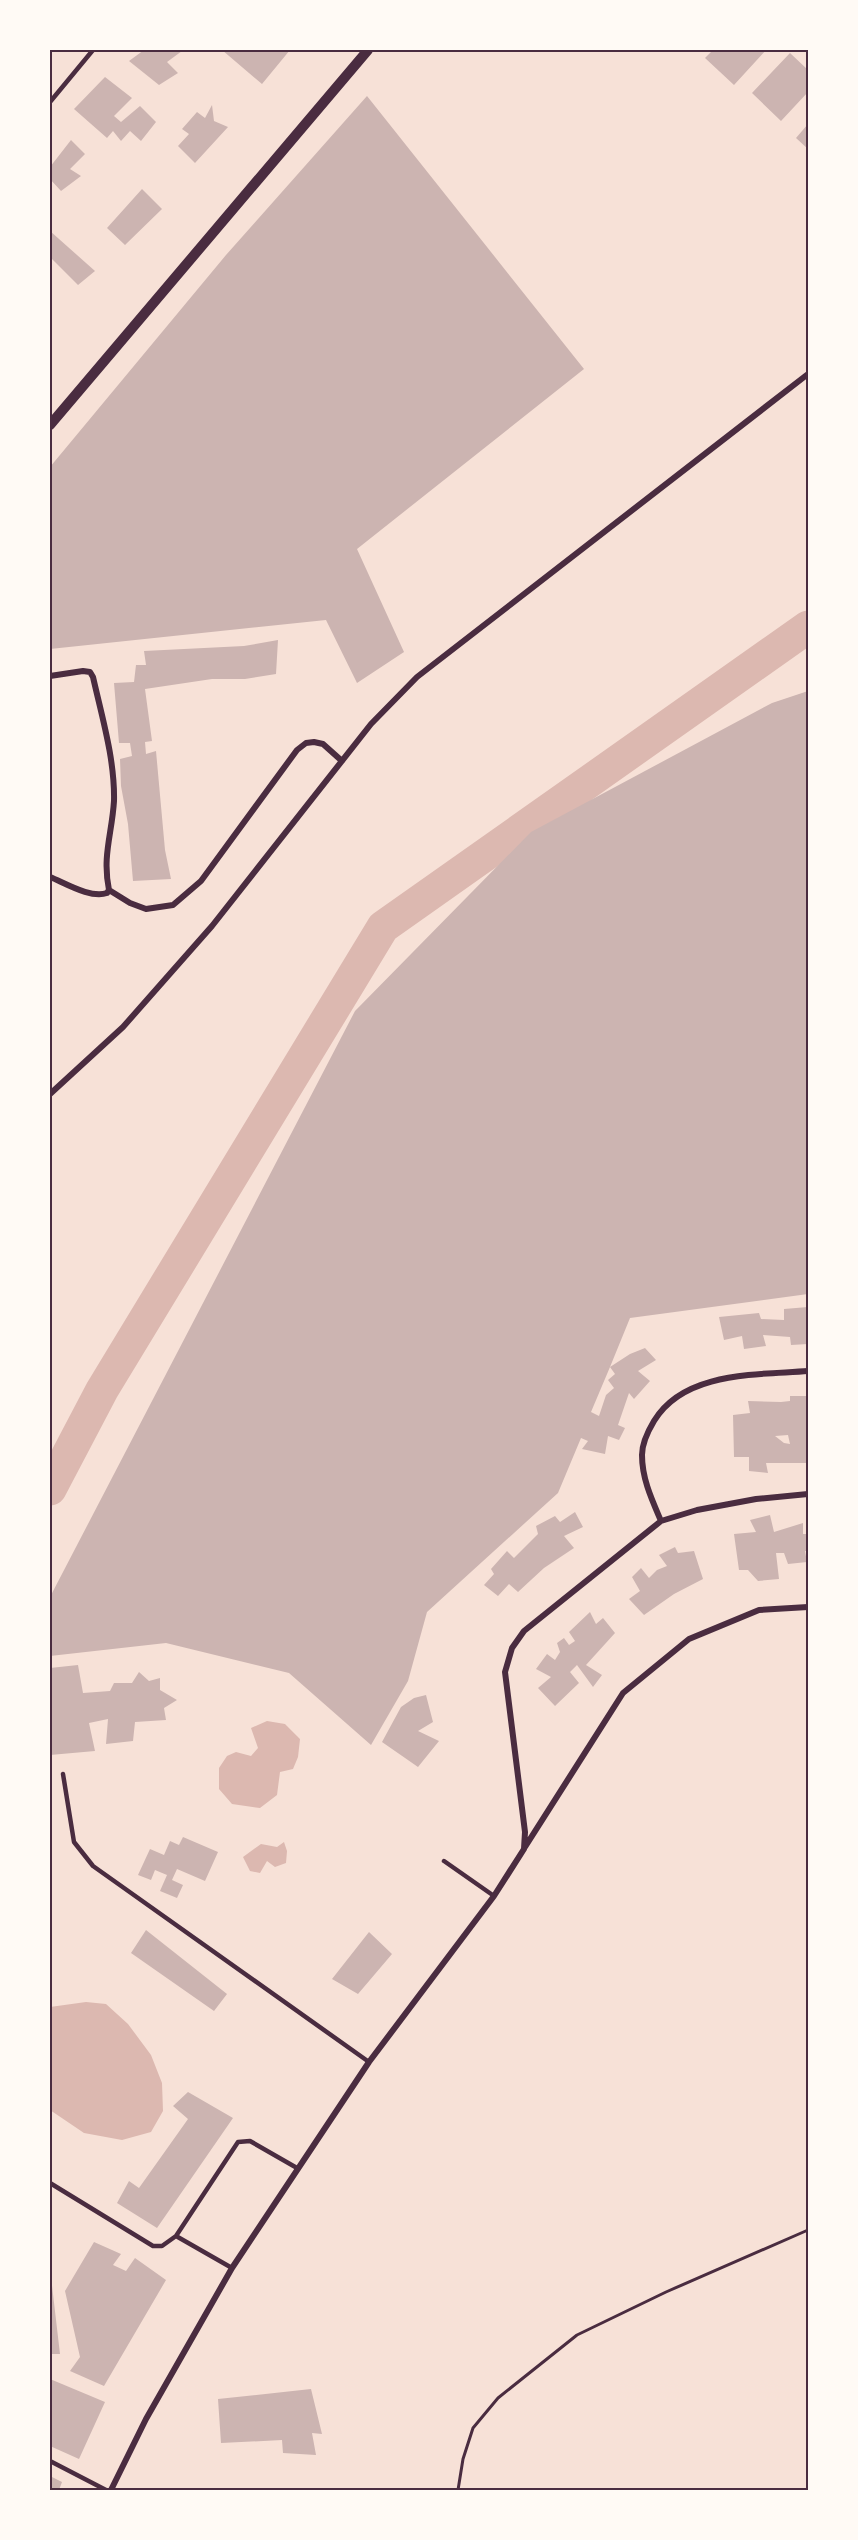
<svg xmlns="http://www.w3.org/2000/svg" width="858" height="2540" viewBox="0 0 858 2540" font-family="Lato,sans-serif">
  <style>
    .water { fill: #dcb8b0 }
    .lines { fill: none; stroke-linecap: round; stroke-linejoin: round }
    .river { stroke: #dcb8b0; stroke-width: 33 }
    .building { fill: #ccb4b1; fill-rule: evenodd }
    .path { stroke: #4a2c40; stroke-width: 3 }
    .service { stroke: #4a2c40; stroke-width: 4.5 }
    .minor { stroke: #4a2c40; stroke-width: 6 }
    .tertiary { stroke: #4a2c40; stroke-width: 10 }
    .neatline { fill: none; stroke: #4a2c40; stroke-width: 2 }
  </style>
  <rect width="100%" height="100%" fill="#f7e1d7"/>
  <path class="water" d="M 267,1721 L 285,1724 L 300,1739 L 298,1757 L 293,1769 L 280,1772 L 277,1795 L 260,1808 L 232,1804 L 219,1789 L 219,1768 L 227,1756 L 236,1752 L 251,1756 L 258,1748 L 251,1728 Z
    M 284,1842 L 287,1851 L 286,1863 L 275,1867 L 267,1861 L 260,1873 L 250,1871 L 243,1857 L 261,1844 L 277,1847 Z
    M 86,2002 L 106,2004 L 128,2024 L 151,2055 L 162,2083 L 163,2111 L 151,2132 L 122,2140 L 84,2133 L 50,2110 L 50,2007 Z"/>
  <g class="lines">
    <path class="river" d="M 50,1489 L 102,1390 L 383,927 L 808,627"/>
  </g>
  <path class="building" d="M 144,50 L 181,50 L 182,51 L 167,62 L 178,73 L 159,85 L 129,61 Z
    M 222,50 L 290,50 L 262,84 Z
    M 713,50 L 766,50 L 734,85 L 705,58 Z
    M 790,53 L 808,70 L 808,92 L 781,121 L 752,93 Z
    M 105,77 L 132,98 L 114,116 L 121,122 L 140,106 L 156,122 L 141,141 L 130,131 L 121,141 L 113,131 L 107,138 L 74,109 Z
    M 367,96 L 584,369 L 357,549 L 404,652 L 357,683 L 326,620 L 50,649 L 50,467 L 226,255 Z
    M 212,105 L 214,121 L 228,127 L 195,163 L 178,146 L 189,134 L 182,129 L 197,112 L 205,118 Z
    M 808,124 L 808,149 L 796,138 Z
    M 71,140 L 85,154 L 70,169 L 81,176 L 61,191 L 50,179 L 50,167 Z
    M 142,189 L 162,209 L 125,245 L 107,228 Z
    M 50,231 L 95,271 L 78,285 L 50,257 Z
    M 278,640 L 276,674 L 245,679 L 212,679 L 145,689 L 152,741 L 145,742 L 146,754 L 156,751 L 165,850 L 171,879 L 133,881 L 128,824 L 121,786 L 120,759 L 132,756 L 130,743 L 119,743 L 114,683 L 134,682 L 136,665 L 146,665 L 144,651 L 244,646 Z
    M 808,691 L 808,1294 L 630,1318 L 610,1367 L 630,1354 L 645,1348 L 656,1360 L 638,1371 L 650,1381 L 634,1399 L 629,1393 L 618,1425 L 625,1428 L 619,1440 L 608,1436 L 605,1454 L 582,1449 L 588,1441 L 581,1438 L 558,1493 L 427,1612 L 408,1681 L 371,1745 L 289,1673 L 166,1643 L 50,1656 L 50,1597 L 355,1011 L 531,832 L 772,703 ZM 610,1367 L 615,1374 L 608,1380 L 614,1388 L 606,1395 L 599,1416 L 591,1412 Z
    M 808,1307 L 808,1344 L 791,1345 L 790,1337 L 763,1335 L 766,1346 L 744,1349 L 742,1336 L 724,1340 L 719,1317 L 759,1313 L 761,1319 L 784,1320 L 784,1309 Z
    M 790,1396 L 808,1396 L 808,1463 L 766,1463 L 768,1473 L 749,1471 L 749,1457 L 734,1457 L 733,1415 L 750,1413 L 748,1401 L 781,1402 L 790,1401 ZM 788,1435 L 790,1444 L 784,1443 L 775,1436 Z
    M 575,1512 L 583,1527 L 564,1536 L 574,1548 L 544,1568 L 518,1592 L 509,1584 L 498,1596 L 484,1585 L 494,1574 L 491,1569 L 507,1551 L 514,1558 L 538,1534 L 536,1526 L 555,1516 L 560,1522 Z
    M 770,1515 L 774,1532 L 803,1523 L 803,1534 L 808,1534 L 808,1551 L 805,1551 L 807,1562 L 788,1564 L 784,1553 L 776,1553 L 779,1579 L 758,1581 L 748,1570 L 739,1570 L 734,1534 L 756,1532 L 750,1520 Z
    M 675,1547 L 678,1553 L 694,1551 L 703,1579 L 674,1594 L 644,1615 L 629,1599 L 640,1591 L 632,1577 L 641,1568 L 649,1578 L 657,1570 L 667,1566 L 659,1555 Z
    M 590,1612 L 596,1624 L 603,1618 L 615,1633 L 586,1665 L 602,1675 L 593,1687 L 577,1665 L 570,1672 L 579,1683 L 555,1706 L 538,1688 L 551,1677 L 536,1669 L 547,1654 L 555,1660 L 560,1652 L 557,1643 L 564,1638 L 569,1645 L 575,1641 L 569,1632 Z
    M 78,1665 L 83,1693 L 110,1691 L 114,1683 L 132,1683 L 139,1672 L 149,1681 L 160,1678 L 160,1690 L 177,1700 L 164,1708 L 166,1720 L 135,1722 L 133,1741 L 106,1744 L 108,1719 L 89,1723 L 95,1751 L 50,1755 L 50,1668 Z
    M 426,1695 L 433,1722 L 418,1731 L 439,1741 L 418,1767 L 382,1742 L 401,1707 L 414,1698 Z
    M 183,1837 L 218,1852 L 205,1881 L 177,1869 L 172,1880 L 183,1885 L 177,1898 L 160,1891 L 167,1875 L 155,1870 L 151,1880 L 138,1875 L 150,1849 L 164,1855 L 170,1841 L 179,1845 Z
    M 146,1930 L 227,1994 L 214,2011 L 131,1953 Z
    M 369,1932 L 392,1954 L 358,1994 L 332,1979 Z
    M 188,2092 L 233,2118 L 157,2228 L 117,2203 L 129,2181 L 139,2188 L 188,2119 L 173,2106 Z
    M 94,2242 L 121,2254 L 113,2265 L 126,2271 L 135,2258 L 166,2280 L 104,2386 L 70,2371 L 80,2357 L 65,2291 Z
    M 50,2277 L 51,2277 L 60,2354 L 50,2354 Z
    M 50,2379 L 105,2402 L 79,2459 L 50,2446 Z
    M 311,2389 L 322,2434 L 312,2433 L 316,2455 L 283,2453 L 282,2440 L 221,2443 L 218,2399 Z
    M 50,2476 L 62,2482 L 59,2490 L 50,2490 Z"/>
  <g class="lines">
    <path class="path" d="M 458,2490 L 463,2459 L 473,2428 L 498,2398 L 577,2335 L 666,2292 L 808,2230"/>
    <path class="service" d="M 50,102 L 93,50
      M 63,1774 L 74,1842 L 93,1866 L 369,2062
      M 444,1861 L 494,1896
      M 50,2183 L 153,2246 L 162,2246 L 176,2236 L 232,2268
      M 176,2236 L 238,2142 L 250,2141 L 297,2168
      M 50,2461 L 106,2490"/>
    <path class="minor" d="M 50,676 L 83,671 L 90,672 L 93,677 C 102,717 115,760 114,801 C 112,834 102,856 109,890 L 130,903 L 146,909 L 173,905 L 201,881 L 297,750 L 306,743 L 314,742 L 323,744 L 342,761
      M 50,877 C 65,883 91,899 107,893 L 109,890
      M 50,1094 L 123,1027 L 212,926 L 371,724 L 417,677 L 808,374
      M 661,1521 C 652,1500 642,1479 642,1455 C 642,1444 648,1431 654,1421 C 684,1371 757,1375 808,1371
      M 525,1847 L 623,1693 L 689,1639 L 759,1610 L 808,1607
      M 111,2490 L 146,2419 L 232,2268 L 369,2062 L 494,1896 L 524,1849 L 525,1832 L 505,1672 L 512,1648 L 524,1631 L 661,1521 L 697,1510 L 756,1499 L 808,1494"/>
    <path class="tertiary" d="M 50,425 L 368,50"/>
  </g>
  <rect width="858" height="2540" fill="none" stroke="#fffaf5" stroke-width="102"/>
  <rect x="51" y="51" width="756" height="2438" class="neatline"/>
</svg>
